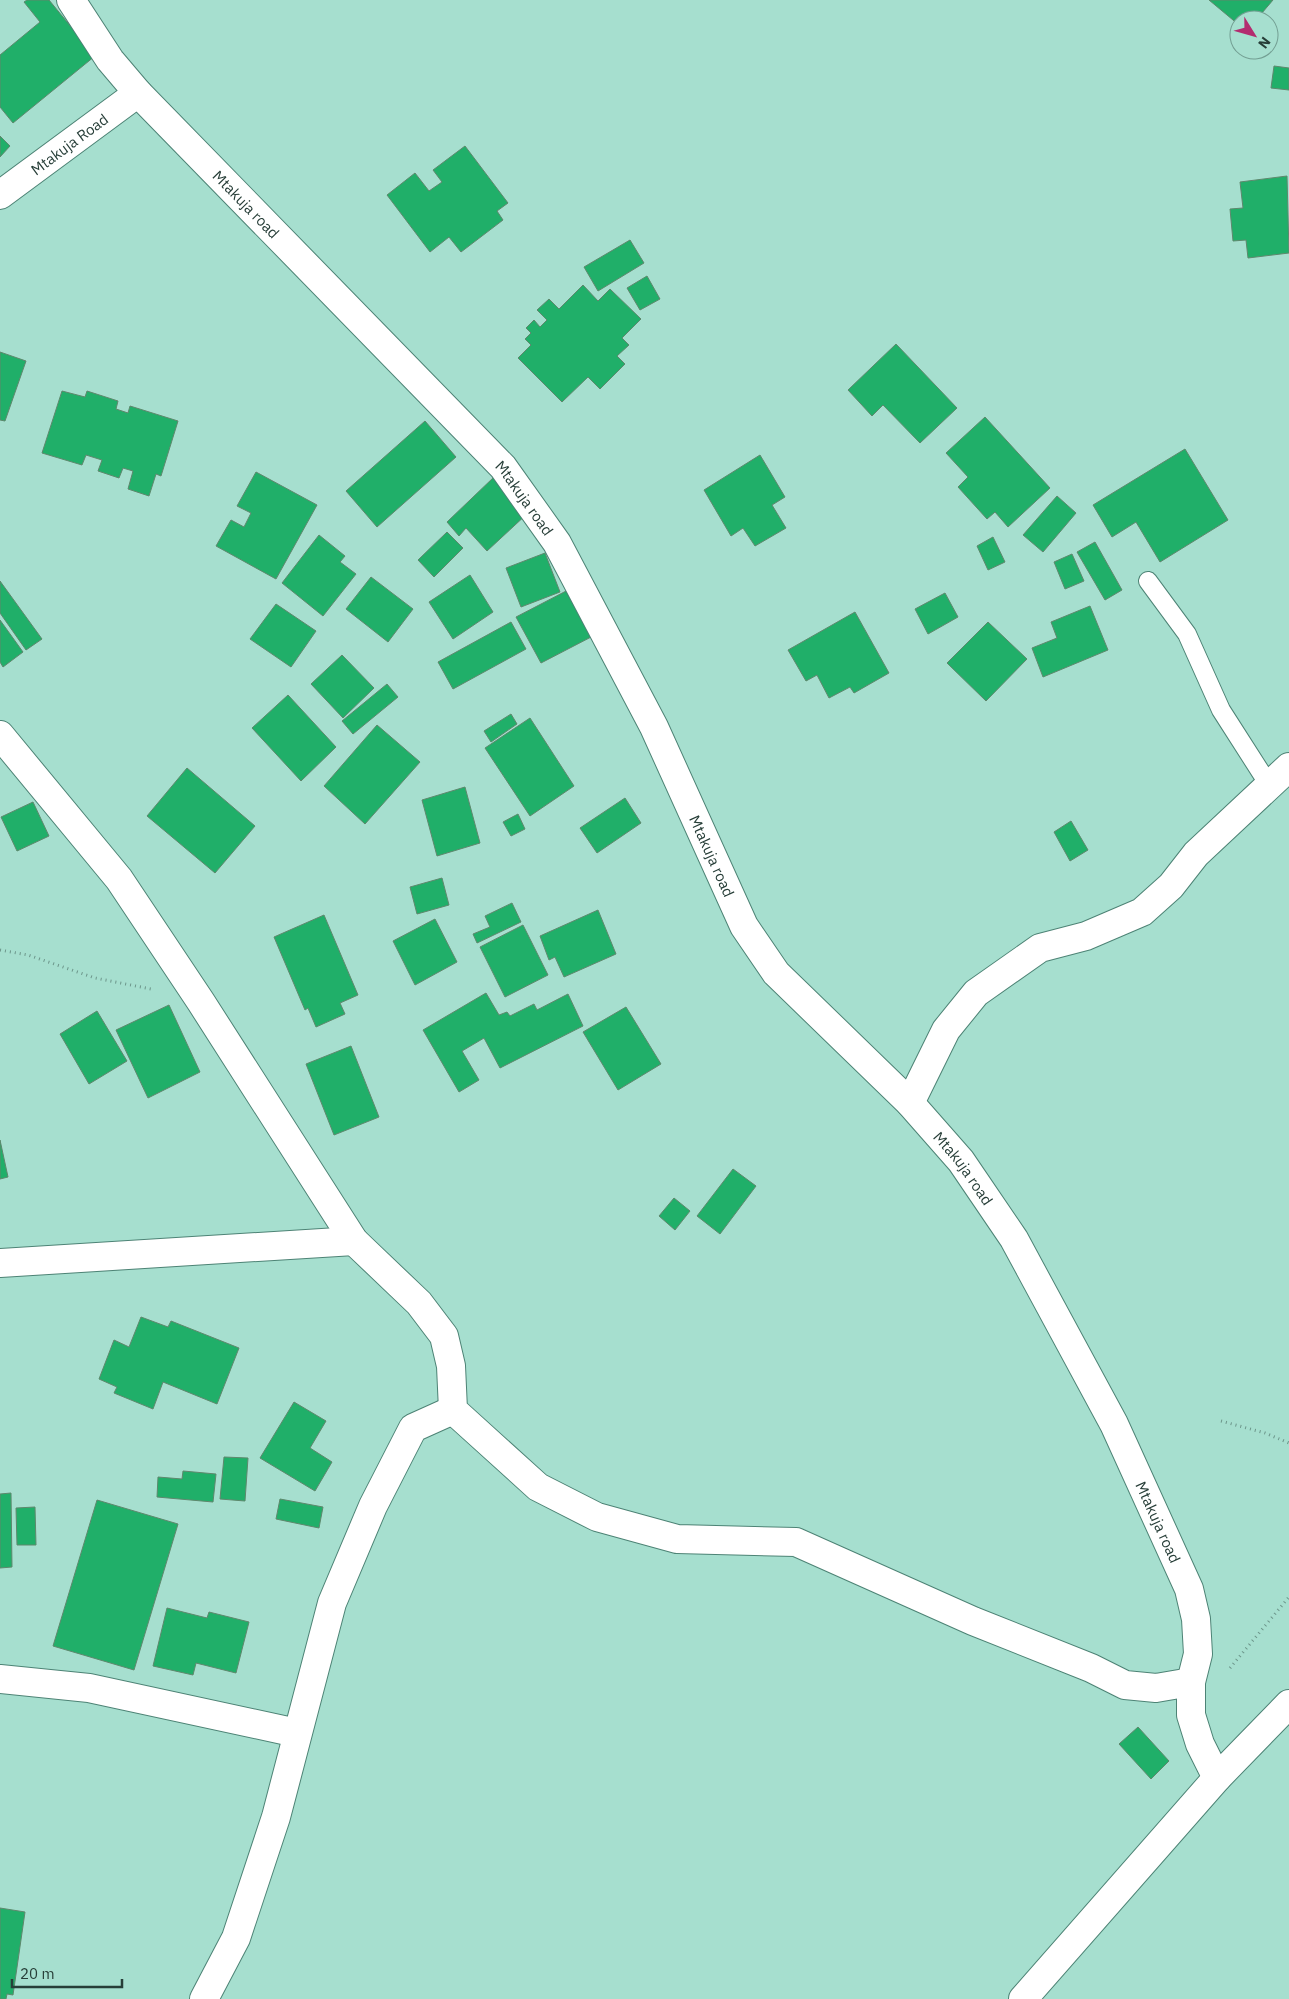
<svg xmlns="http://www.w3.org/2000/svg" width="1289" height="1999" viewBox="0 0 1289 1999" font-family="'IBM Plex Sans',sans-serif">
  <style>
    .building { fill: #20af69; stroke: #5e886d }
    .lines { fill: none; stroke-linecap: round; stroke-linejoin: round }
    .service-casing { stroke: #4d8375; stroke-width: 20 }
    .minor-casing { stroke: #4d8375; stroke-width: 30 }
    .path { stroke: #6c958a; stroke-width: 3; stroke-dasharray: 1 4; stroke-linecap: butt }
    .service { stroke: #fff; stroke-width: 18 }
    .minor { stroke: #fff; stroke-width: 28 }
    .labels { text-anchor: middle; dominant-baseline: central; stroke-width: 5; stroke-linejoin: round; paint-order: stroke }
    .street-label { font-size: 15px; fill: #273e38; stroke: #a6dfcf }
  </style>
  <rect width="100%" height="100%" fill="#a6dfcf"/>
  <path class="building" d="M 27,0 L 49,0 L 95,56 L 13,123 L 0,107 L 0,55 L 40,22 L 24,2 Z
    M 1209,0 L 1273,0 L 1256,20 L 1239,20 L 1239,25 Z
    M 1274,66 L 1289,68 L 1289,90 L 1271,88 Z
    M 0,136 L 10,146 L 0,157 Z
    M 465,146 L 508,203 L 497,211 L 503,220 L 461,252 L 449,237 L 430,252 L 387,195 L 415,173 L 429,191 L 442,182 L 433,170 Z
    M 1287,176 L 1289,253 L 1248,258 L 1246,240 L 1233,241 L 1230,209 L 1243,208 L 1240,182 Z
    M 630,240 L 644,263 L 598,291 L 584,267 Z
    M 647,276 L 660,299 L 640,310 L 627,288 Z
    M 583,285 L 598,301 L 610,289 L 641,319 L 622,338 L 629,345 L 617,356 L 625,364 L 600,389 L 588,377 L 562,402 L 518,358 L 531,345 L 525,339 L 531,333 L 526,328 L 534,320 L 540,327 L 547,320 L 537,310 L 549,299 L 559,309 Z
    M 896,344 L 957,408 L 920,443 L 883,405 L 872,416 L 848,390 Z
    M 0,352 L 26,361 L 5,421 L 0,420 Z
    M 62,391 L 85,397 L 87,391 L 118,401 L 116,409 L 128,413 L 130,406 L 178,421 L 161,476 L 156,474 L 149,496 L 128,489 L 133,471 L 123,468 L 119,478 L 98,471 L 102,460 L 86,455 L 82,465 L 42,453 Z
    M 985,417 L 1050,488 L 1008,527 L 995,512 L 987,519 L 958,487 L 968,477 L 946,453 Z
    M 425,421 L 456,457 L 377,527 L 346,491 Z
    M 1185,449 L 1228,520 L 1160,562 L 1136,522 L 1112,537 L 1093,505 Z
    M 760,455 L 785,497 L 772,505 L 786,528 L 755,546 L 743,528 L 731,536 L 704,490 Z
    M 256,472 L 317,505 L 276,579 L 216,546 L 231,520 L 244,527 L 251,513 L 237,506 Z
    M 494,477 L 528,513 L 487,551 L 466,528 L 459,536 L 447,522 Z
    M 1057,496 L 1076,513 L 1043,552 L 1023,535 Z
    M 447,532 L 463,548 L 434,577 L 418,560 Z
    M 319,535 L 345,556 L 340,562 L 356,574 L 323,616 L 282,583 Z
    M 993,537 L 1005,562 L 988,570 L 977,546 Z
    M 1095,542 L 1122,590 L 1105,600 L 1077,552 Z
    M 545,553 L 560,592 L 521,607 L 506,568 Z
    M 1072,554 L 1084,581 L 1065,589 L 1054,562 Z
    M 470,575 L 493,612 L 453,639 L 429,602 Z
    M 371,577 L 413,609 L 388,642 L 346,609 Z
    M 0,581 L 42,639 L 26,650 L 0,613 Z
    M 570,589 L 593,636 L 541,663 L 516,617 Z
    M 945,593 L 958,617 L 928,634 L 915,609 Z
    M 276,604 L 316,631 L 291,667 L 250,639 Z
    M 1090,606 L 1108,650 L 1043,677 L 1032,648 L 1057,638 L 1051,622 Z
    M 855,612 L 889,673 L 854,693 L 850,687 L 829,698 L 817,675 L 806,681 L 788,650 Z
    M 0,620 L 23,652 L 3,667 L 0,662 Z
    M 511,622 L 526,649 L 453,689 L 438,662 Z
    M 988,622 L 1027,659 L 986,701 L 947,663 Z
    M 342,655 L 374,688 L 343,718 L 311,684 Z
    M 387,684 L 398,697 L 353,734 L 342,721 Z
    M 288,695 L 336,747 L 301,781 L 252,728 Z
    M 511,714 L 517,724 L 491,742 L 484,731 Z
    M 530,718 L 574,786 L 530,816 L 485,748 Z
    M 377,725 L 420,762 L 365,824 L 324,786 Z
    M 187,768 L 255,826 L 215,873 L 147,816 Z
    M 465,787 L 480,843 L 437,856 L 422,800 Z
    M 625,798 L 641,823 L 597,853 L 580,828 Z
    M 33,802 L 49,836 L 17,851 L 1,817 Z
    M 518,814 L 525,829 L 511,836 L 503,822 Z
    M 1071,821 L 1088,850 L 1070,861 L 1054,832 Z
    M 442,878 L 449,905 L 417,914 L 410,887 Z
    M 512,903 L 521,922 L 477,943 L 473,934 L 490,927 L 485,916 Z
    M 598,910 L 616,954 L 564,977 L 555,957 L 549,960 L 540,936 Z
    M 324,915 L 358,995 L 340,1003 L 345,1014 L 316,1027 L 308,1008 L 305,1010 L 274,937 Z
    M 435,919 L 457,962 L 415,985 L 393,941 Z
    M 523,925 L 548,975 L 505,997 L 480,947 Z
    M 486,993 L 499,1015 L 507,1012 L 510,1016 L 534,1004 L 537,1010 L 568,994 L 583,1026 L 500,1068 L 484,1038 L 462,1051 L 479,1080 L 459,1092 L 423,1030 Z
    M 169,1005 L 200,1072 L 148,1098 L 116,1030 Z
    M 626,1007 L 661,1064 L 618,1090 L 583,1032 Z
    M 97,1011 L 127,1061 L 89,1084 L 60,1034 Z
    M 351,1046 L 379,1117 L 334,1135 L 306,1064 Z
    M 0,1140 L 8,1177 L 0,1179 Z
    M 733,1169 L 756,1186 L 720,1234 L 697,1216 Z
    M 674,1198 L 690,1211 L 675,1230 L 659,1216 Z
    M 141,1317 L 168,1327 L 171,1321 L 239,1348 L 217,1404 L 163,1382 L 153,1409 L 114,1393 L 117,1387 L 99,1379 L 114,1340 L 129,1347 Z
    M 294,1402 L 326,1421 L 310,1448 L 332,1462 L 315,1491 L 260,1458 Z
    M 224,1457 L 248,1458 L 245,1501 L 220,1499 Z
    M 183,1471 L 216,1474 L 213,1502 L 157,1497 L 158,1477 L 182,1479 Z
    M 11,1493 L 12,1567 L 0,1568 L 0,1494 Z
    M 280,1499 L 323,1507 L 319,1528 L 276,1519 Z
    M 97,1500 L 178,1524 L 134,1670 L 53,1646 Z
    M 35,1507 L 36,1545 L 17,1545 L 16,1508 Z
    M 167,1608 L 207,1618 L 209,1612 L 249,1622 L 236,1673 L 196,1663 L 193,1675 L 153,1666 Z
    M 1138,1727 L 1169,1761 L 1151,1779 L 1119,1744 Z
    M 0,1908 L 25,1912 L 13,1995 L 7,1994 L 6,1999 L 0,1999 Z"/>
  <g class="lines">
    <g class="service-casing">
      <path id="service" d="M 1148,581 L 1187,634 L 1221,710 L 1269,785"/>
    </g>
    <g class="minor-casing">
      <g id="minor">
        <path id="s1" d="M 71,0 L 110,60 L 138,93 L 503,467 L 557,543 L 654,727 L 744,926 L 776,973 L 910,1103 L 961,1161 L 1014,1239 L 1114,1424 L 1189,1589 L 1196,1619 L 1198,1654 L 1191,1682 L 1191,1715 L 1200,1744 L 1217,1778"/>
        <path id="s2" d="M 0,195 L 138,93"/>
        <path d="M 0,735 L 119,879 L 201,1002 L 354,1241 L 419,1303 L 444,1336 L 451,1366 L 453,1410 L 538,1487 L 597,1517 L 677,1539 L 796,1542 L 973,1621 L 1091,1668 L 1125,1685 L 1156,1688 L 1191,1682"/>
        <path d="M 910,1103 L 946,1030 L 976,993 L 1040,948 L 1086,936 L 1142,912 L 1171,886 L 1196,854 L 1289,767"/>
        <path d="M 0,1263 L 354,1241"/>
        <path d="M 0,1679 L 89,1688 L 297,1733"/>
        <path d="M 204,1999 L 236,1938 L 276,1817 L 332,1603 L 373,1506 L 413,1428 L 453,1410"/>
        <path d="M 1023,1999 L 1217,1778 L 1289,1704"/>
      </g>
    </g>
    <path class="path" d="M 0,950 L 28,955 L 95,978 L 151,989
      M 1221,1421 L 1265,1433 L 1289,1443
      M 1230,1668 L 1289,1597"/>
    <use href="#service" class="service"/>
    <use href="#minor" class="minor"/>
  </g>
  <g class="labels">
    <g class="street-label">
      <text stroke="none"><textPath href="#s2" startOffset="86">Mtakuja Road</textPath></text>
      <text stroke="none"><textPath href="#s1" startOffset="270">Mtakuja road</textPath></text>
      <text stroke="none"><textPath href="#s1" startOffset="675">Mtakuja road</textPath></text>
      <text stroke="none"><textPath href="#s1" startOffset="1080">Mtakuja road</textPath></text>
      <text stroke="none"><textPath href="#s1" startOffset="1485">Mtakuja road</textPath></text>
      <text stroke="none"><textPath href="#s1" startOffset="1890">Mtakuja road</textPath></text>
    </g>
  </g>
  <g transform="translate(1254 35) rotate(127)"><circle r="24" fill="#a6dfcf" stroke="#739f93"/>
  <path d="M0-4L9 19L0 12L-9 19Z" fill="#b32c6f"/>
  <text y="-8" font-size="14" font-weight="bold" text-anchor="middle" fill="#273e38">N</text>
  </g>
  <path d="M12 1979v8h110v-8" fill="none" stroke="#273e38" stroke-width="2.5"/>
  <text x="20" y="1979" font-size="15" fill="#273e38" stroke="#a6dfcf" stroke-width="4" paint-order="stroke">20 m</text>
</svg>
